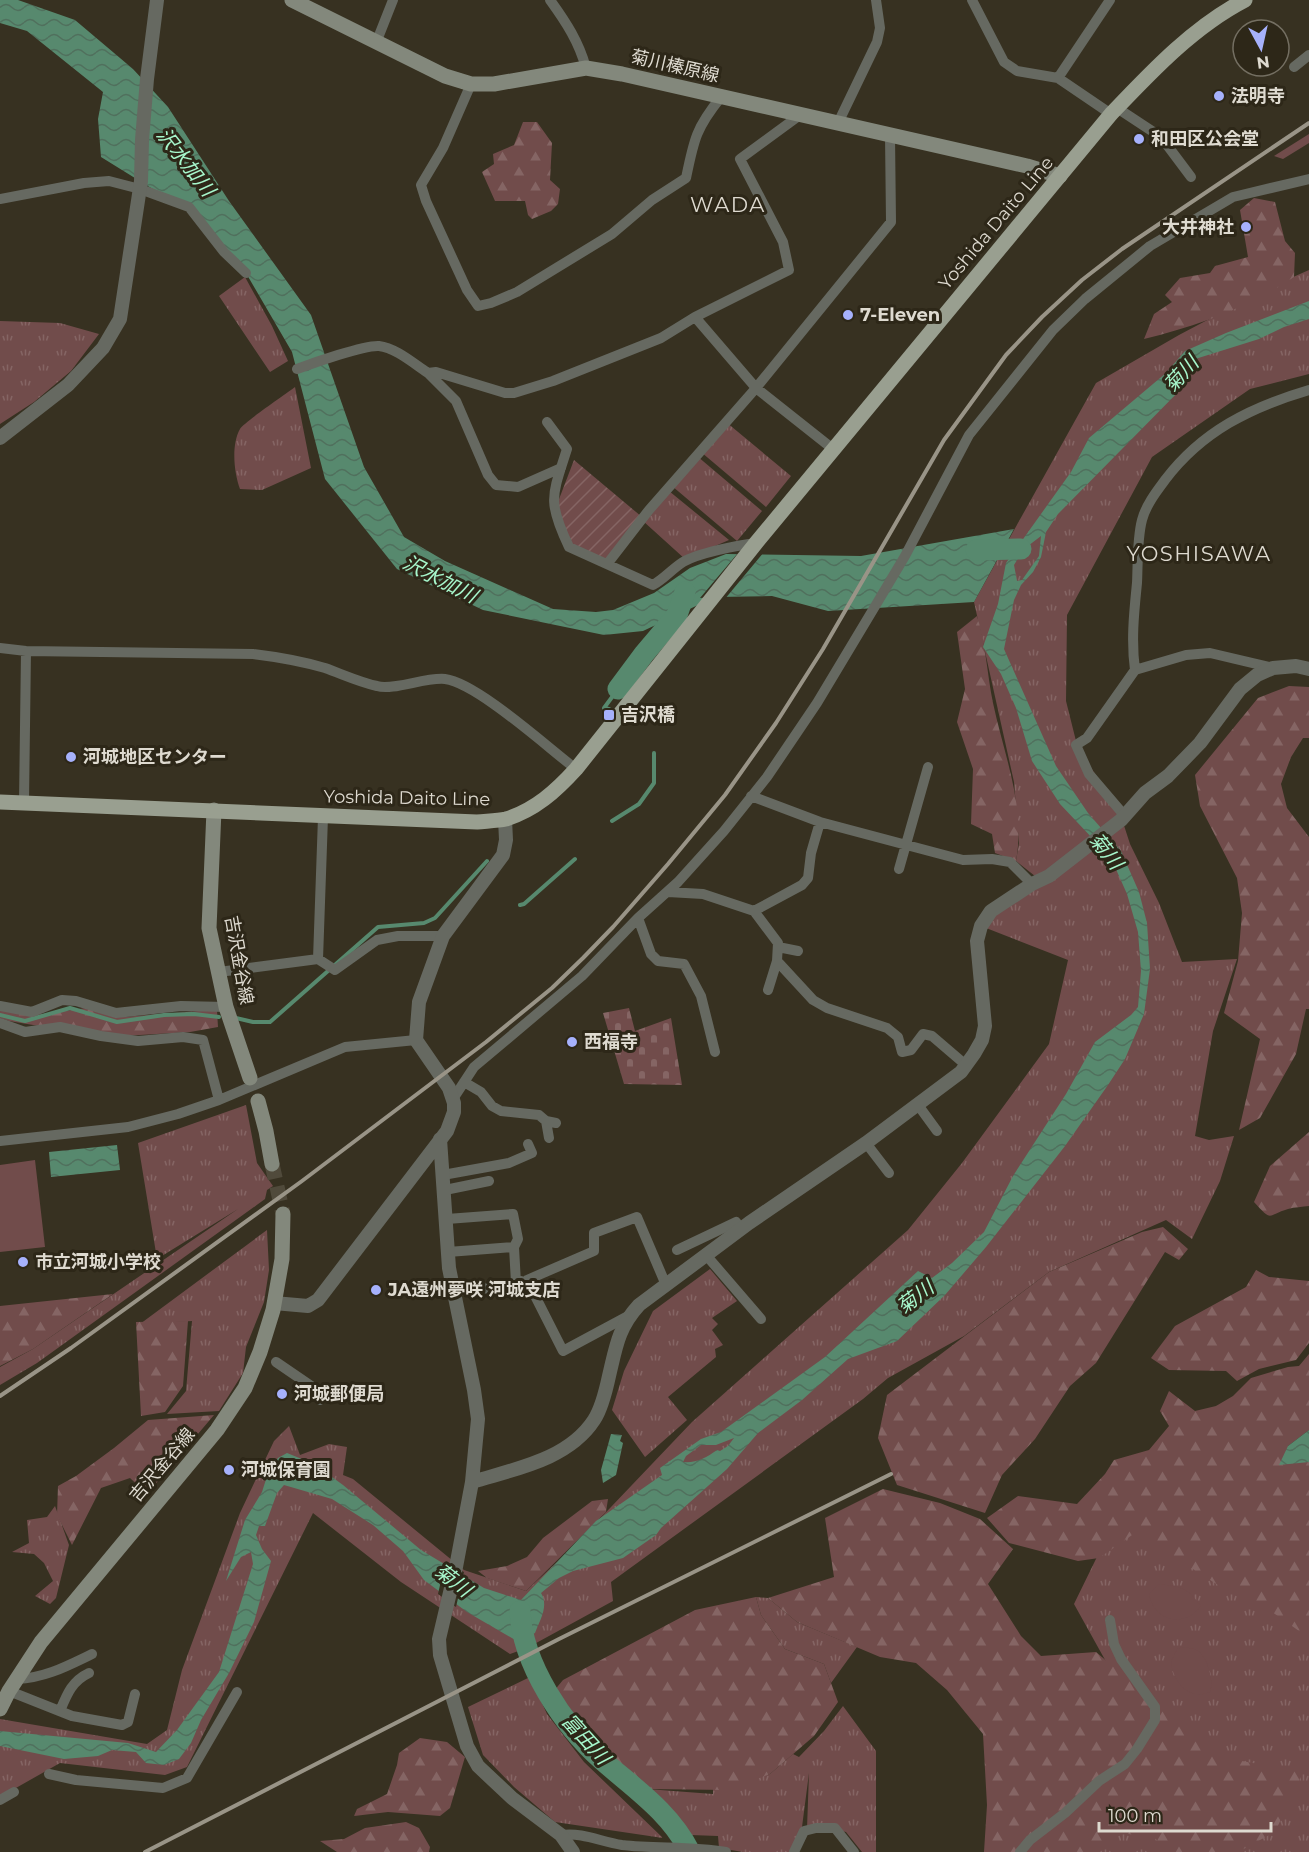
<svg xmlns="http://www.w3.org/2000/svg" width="1309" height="1852" viewBox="0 0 1309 1852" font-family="Montserrat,'Noto Sans JP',sans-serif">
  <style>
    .grass { fill: url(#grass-tufts) }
    .forest { fill: url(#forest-firs) }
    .cemetery { fill: url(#cemetery-stones) }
    .garden { fill: url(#garden-furrows) }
    .pitch { fill: #714c4b }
    .water { fill: url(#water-waves); fill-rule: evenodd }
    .pier { fill: #373121 }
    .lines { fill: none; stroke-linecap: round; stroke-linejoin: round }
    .stream { stroke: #57896e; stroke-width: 4 }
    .river { stroke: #57896e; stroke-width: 21 }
    .secondary-tunnel { stroke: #504a3b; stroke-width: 15; stroke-dasharray: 15 8; stroke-linecap: butt }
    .minor { stroke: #666961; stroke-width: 10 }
    .tertiary { stroke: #666961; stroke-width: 14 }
    .secondary { stroke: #83887c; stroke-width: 15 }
    .primary { stroke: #999f90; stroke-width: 15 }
    .rail { stroke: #999487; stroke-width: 4 }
    .poi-dot { fill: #a6b1fc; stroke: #2d2718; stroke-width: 2 }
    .labels { text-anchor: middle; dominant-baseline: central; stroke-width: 6; stroke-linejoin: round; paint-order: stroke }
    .street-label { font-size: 18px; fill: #dedad0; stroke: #2d2718 }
    .poi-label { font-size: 18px; font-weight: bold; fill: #dedad0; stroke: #2d2718; text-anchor: start }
    .water-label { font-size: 20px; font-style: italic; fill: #a7f7cc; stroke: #2d2718 }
    .quarter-label { font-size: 21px; letter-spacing: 1.5px; fill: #dedad0; stroke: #2d2718 }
  </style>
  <defs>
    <pattern id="grass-tufts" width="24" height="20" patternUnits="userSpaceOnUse" patternTransform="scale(1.5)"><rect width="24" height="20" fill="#714c4b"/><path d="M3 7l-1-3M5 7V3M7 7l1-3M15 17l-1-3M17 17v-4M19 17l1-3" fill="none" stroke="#856564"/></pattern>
    <pattern id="forest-firs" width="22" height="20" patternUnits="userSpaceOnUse" patternTransform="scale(1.5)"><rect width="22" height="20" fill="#714c4b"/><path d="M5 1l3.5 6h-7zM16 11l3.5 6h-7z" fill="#856564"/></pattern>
    <pattern id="cemetery-stones" width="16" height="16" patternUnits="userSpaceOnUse" patternTransform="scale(1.5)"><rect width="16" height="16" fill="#714c4b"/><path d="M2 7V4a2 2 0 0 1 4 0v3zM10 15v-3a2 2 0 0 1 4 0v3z" fill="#856564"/></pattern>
    <pattern id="garden-furrows" width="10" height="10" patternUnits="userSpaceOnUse" patternTransform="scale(1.5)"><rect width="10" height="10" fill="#714c4b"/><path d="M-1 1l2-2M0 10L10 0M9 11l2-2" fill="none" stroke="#856564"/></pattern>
    <pattern id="water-waves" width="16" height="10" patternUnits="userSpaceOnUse" patternTransform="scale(1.5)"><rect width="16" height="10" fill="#57896e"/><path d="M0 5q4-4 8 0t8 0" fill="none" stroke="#50705d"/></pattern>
  </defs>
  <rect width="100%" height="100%" fill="#373121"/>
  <path class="grass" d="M 1309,134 L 1309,143 L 1283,159 L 1274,156 Z
    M 1309,270 L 1309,374 L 1250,389 L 1152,457 L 1067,615 L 1066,701 L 1078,749 L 1118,807 L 1130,844 L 1159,903 L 1182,962 L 1237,959 L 1213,1031 L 1195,1136 L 1209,1140 L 1234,1136 L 1220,1181 L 1192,1239 L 1166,1220 L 1049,1272 L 964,1336 L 888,1378 L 863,1399 L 611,1582 L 613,1601 L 527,1648 L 510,1654 L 401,1582 L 313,1513 L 187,1767 L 165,1775 L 60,1763 L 0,1797 L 0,1719 L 147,1744 L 167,1730 L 182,1670 L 240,1513 L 274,1441 L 289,1426 L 300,1455 L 329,1444 L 347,1447 L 343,1475 L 353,1479 L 464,1570 L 526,1591 L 571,1549 L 692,1422 L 908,1230 L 962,1163 L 1049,1044 L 1068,960 L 981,926 L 1040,880 L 1016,861 L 1019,843 L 1014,782 L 974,602 L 1096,383 L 1179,335 L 1266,289 Z
    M 245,277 L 272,326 L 288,361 L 270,372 L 219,296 Z
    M 0,321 L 60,323 L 99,334 L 71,371 L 34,402 L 0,424 Z
    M 295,387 L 311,468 L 262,490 L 240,489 C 234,473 231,445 240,429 C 243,423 286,394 295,387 Z
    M 726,422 L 791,476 L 766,507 L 701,452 Z
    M 697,456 L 762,511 L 737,541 L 672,486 Z
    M 669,491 L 729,540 L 685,559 L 643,521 Z
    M 246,1105 L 257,1163 L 273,1186 L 267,1190 L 265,1199 L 37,1363 L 0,1385 L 0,1367 L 33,1349 L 238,1209 L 157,1259 L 138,1143 Z
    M 267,1230 L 269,1270 L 264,1302 L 246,1347 L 243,1373 L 219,1411 L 167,1414 L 186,1391 L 192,1321 L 140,1324 Z
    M 710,1269 L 737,1301 L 712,1318 L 718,1324 L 712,1330 L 723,1345 L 715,1349 L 716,1357 L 668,1397 L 687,1420 L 645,1457 L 612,1410 L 624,1371 L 653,1311 Z
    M 55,1506 L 69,1545 L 56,1598 L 50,1604 L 35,1596 L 53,1581 L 44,1563 L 34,1554 L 12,1552 L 29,1543 L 27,1520 L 47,1517 Z
    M 1115,1520 L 1216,1535 L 1309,1570 L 1309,1852 L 1005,1852 L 1129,1703 L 1074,1604 Z
    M 756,1597 L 768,1598 L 797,1622 L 857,1647 L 831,1683 L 824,1664 L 785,1649 L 761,1615 Z
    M 530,1677 L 547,1714 L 584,1762 L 663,1838 L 555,1822 L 514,1787 L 483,1755 L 468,1707 Z
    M 843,1706 L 876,1751 L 876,1852 L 862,1852 L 846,1832 L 821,1827 L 807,1829 L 809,1773 L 802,1827 L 791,1852 L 743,1852 L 719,1848 L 718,1836 L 691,1835 L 647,1789 L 713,1794 L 713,1786 L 770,1774 L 793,1754 L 799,1757 L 824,1731 Z"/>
  <path class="forest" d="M 523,122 L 537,122 L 552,143 L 550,180 L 560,189 L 558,204 L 551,211 L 532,219 L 528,215 L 525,201 L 495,201 L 482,172 L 494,164 L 493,154 L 514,145 Z
    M 1254,198 L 1275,202 L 1285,241 L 1295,253 L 1294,277 C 1252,306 1194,327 1144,339 L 1154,314 L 1172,302 L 1165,295 L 1180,278 L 1210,273 L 1215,266 L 1248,257 L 1240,210 Z
    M 977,616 C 986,644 987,674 993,703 C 1004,755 1026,807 1016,861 L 995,853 L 992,834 L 971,824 L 973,769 L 957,722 L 965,689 L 957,632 Z
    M 1289,686 L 1309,687 L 1309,738 L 1303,738 L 1291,757 L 1281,784 L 1287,808 L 1309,837 L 1309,1009 L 1306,1009 L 1296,1054 L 1260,1118 L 1239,1130 L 1260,1039 L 1224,1013 L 1238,961 L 1242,913 L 1237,878 L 1200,806 L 1195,775 L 1258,698 Z
    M 0,1008 L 28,1016 L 86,1008 L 123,1017 L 199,1011 L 217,1011 L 218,1027 L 190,1032 L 106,1037 L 9,1021 L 0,1018 Z
    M 1309,1132 L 1309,1206 C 1302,1207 1295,1207 1288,1209 C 1267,1215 1273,1223 1254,1202 L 1270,1166 Z
    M 1163,1227 L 1188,1249 L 1179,1260 L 1165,1252 L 1096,1363 L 1070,1386 L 1035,1439 L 1002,1475 L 985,1513 L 897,1485 L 878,1438 L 887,1395 L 1049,1272 L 1142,1232 Z
    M 1256,1270 L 1269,1277 L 1309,1281 L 1309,1343 L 1296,1360 L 1259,1369 L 1237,1381 L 1226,1371 L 1169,1370 L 1151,1358 L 1175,1326 L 1246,1287 Z
    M 113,1294 L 33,1349 L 0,1366 L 0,1306 Z
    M 188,1321 L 183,1386 L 165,1412 L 141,1416 L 136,1322 Z
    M 1309,1354 L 1309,1430 L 1288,1446 L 1309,1461 L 1309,1638 L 1258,1602 L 1221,1587 L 1193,1569 L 1159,1558 L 1145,1526 L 1099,1558 L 1078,1561 L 1009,1543 L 987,1518 L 1018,1496 L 1077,1504 L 1105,1474 L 1114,1460 L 1149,1450 L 1169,1426 L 1160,1411 L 1169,1391 L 1195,1411 L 1216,1406 L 1233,1396 L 1251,1378 L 1288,1367 L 1299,1366 Z
    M 214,1415 L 147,1494 L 130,1478 L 101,1488 L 72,1545 L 57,1515 L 58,1486 L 76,1476 L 114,1448 L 148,1420 Z
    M 883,1489 L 940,1503 L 980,1519 L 1013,1549 L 988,1584 L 1021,1636 L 1041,1656 L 1096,1652 L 1220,1757 L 1303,1772 L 1275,1832 L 1238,1852 L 1163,1852 L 1156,1839 L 1118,1832 L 1106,1835 L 1097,1852 L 984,1852 L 987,1805 L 983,1734 L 947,1690 L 916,1663 L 880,1657 L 797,1622 L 768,1598 L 834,1577 L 825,1518 Z
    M 608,1499 L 606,1512 L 526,1591 L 487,1578 L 478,1571 L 507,1566 L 527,1557 L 543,1538 L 592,1501 Z
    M 756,1597 L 761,1615 L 785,1649 L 824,1664 L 838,1702 L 814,1736 L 770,1774 L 728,1790 L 647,1789 L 623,1777 L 597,1746 L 572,1727 L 553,1692 L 563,1680 L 695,1610 Z
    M 420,1738 L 447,1742 L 465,1757 L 450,1808 L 440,1816 L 388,1812 L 354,1816 L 357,1809 L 387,1794 L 397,1765 L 399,1753 Z
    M 406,1822 L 419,1828 L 430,1847 L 429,1852 L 337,1852 L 320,1841 L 344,1839 L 365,1828 Z"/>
  <path class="cemetery" d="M 629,1008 L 635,1031 L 671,1018 L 682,1085 L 624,1084 L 603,1013 Z"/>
  <path class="garden" d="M 574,460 L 642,517 L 608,560 L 570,544 L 556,507 Z"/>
  <path class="pitch" d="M 35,1160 L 45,1247 L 0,1252 L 0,1165 Z
    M 1159,1584 C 1181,1587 1187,1587 1201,1606 C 1198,1609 1194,1614 1190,1616 C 1171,1626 1152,1613 1149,1594 Z
    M 1183,1647 C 1188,1648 1194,1648 1198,1651 C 1208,1658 1214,1681 1210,1692 C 1189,1701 1173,1682 1171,1662 L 1177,1649 Z"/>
  <path class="water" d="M 0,0 L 18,0 L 75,20 L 133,69 L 168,107 L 229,201 L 311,315 L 364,467 L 404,537 L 445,561 L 553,609 L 596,612 L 613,610 L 654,593 L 690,568 L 726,554 L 861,556 L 1014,529 L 974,602 L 828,611 L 772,596 L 715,597 L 643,631 L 604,635 L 483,610 L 397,569 L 325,479 L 292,352 L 246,273 L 193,214 L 101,157 L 98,119 L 103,92 L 27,31 L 0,23 Z
    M 1309,301 L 1309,319 L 1284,327 L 1259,339 L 1192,360 L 1186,384 L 1058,514 L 1046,532 L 1041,557 L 1033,572 L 1021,585 L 1014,600 L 1004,649 L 1056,766 L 1088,813 L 1121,851 L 1139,892 L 1147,923 L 1150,969 L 1144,1014 L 1125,1059 L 1108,1085 L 1065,1146 L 986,1247 L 945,1295 L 897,1341 L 848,1359 L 802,1400 L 758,1433 L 727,1469 L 661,1528 L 656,1535 L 623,1558 L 573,1571 L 559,1578 L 541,1593 C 549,1606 540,1620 535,1633 L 517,1641 L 467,1612 L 424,1580 L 403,1551 L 373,1525 L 332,1499 L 284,1485 L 277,1493 L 265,1526 L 259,1526 L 256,1535 L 262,1549 L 271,1561 L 254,1622 L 229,1673 L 201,1720 L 191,1743 L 179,1759 L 164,1765 L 146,1763 L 136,1752 L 112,1750 L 98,1756 L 64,1759 L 0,1746 L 0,1731 L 128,1743 L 156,1752 L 177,1730 L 219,1672 L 253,1564 L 251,1552 L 241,1557 L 226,1581 L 245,1520 L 262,1492 L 269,1470 L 278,1458 L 287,1453 L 314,1464 L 343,1485 L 421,1550 L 484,1588 L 521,1600 L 596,1521 L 662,1475 L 660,1468 L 701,1439 L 721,1432 L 825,1357 L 918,1271 L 932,1278 L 952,1263 L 984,1232 L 1013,1176 L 1066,1094 L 1095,1042 L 1131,1015 L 1138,1007 L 1141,971 L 1138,932 L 1127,894 L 1111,858 L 1060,804 L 1032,761 L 1016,708 L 1001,674 L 983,647 L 998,604 L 1006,563 L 1071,472 L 1089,438 L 1166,373 L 1185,351 L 1226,333 ZM 1041,536 L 1039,556 L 1022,580 L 1017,581 L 1014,565 L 1024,549 ZM 734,1438 L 728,1446 L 720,1451 L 717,1450 C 706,1458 697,1463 683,1462 L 686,1456 L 701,1445 L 716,1445 ZM 283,1460 C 295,1461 308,1466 314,1477 C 301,1477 290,1472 277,1470 L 278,1464 Z
    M 117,1145 L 120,1170 L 51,1177 L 49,1152 Z
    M 1309,1430 L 1309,1462 L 1279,1465 L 1288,1446 Z
    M 611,1434 L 622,1435 L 620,1441 L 623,1443 L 616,1475 L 603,1483 L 601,1470 Z"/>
  <path class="pier" d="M 737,551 L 764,552 L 724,600 L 717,600 L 714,597 L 700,598 L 738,553 Z
    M 445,1563 L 464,1572 L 456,1607 L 438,1594 Z"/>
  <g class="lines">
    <path class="stream" d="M 609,709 L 604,708 L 618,689
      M 612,821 L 639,804 L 654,783 L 654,753
      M 520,905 L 524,904 L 575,859
      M 0,1015 L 25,1021 L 70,1008 L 117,1022 L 164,1015 L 194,1014 L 219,1017
      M 236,1018 L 253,1022 L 270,1022 L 378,927 L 424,923 L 435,918 L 487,861"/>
    <path class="river" d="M 976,550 L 1021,549
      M 618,689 L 644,654 L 677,615 L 685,592
      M 520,1611 C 522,1664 564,1726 602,1760 C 635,1789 670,1812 690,1852"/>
    <path class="secondary-tunnel" d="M 272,1164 L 283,1214"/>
    <path class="minor" d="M 550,0 C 566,22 579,42 586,68
      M 972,0 L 1004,62 L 1017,71 L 1058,78 L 1111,114
      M 376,43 L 393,0
      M 1294,67 L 1309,55
      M 1058,78 L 1110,0
      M 471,84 L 443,148 L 421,185 L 426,201 L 467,290 L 478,306 L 491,303 L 517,292 L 612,234 L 652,200 L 686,178 C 694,139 696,128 721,97
      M 1117,108 L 1161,137 L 1191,177
      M 838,123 L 877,42 L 880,28 L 876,0
      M 0,199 L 84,183 L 109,181 L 140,189 L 189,207 L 224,252 L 246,273
      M 695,317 L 756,388 L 833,449
      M 297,369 C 313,363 364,345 379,346 C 396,348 414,364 428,373 L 436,372 L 505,393 L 514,393 L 553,381 L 661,338 L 695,317 L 789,270 L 783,242 L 740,159 L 800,115
      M 428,373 L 456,401 L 488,475 L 496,485 L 518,487 L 561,468
      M 547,422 L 567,449 C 552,496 547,501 569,547 L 653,585 C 665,578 672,569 683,562 C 698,553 739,545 756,543
      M 608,563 L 649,510 L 756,388 L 891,222 L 890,136
      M 0,648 L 26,651 L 253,654 C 278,657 301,661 325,668 C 342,674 359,682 377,686 C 393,691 425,677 445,679 C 477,683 547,747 576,769
      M 1135,670 C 1131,640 1134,613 1137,583 C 1138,563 1137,539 1142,520 C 1146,505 1156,492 1165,480 C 1202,431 1251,407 1309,390
      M 751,796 L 820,822 L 963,860 L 992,859 L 1010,862 L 1032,884
      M 24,802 L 26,651
      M 1124,815 L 1089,774 L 1076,745 L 1087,738 L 1135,670 L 1186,655 L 1210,653 L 1273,668
      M 899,869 L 928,767
      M 668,892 L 703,894 L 754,911 L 802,885 L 808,878 L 811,853 L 820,822
      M 754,911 L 778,943 L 777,961 L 813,1000 L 827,1008 L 887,1028 L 898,1037 L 902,1052 L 911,1050 L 923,1034 L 932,1036 L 967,1066
      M 638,918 L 651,954 L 658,961 L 684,964 L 701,996 L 715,1052
      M 778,947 L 798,951
      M 318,959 L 323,817
      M 219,972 L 318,959 L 335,970 L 377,940 L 398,936 L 443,936
      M 768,990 L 777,961
      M 0,1006 L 32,1012 L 62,1000 L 76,1001 L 116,1013 L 181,1006 L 226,1007
      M 0,1023 L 25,1032 L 60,1027 L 101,1036 L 138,1041 L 183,1037 L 203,1040 L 219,1100
      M 464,1082 L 481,1092 L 492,1106 L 501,1111 L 539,1115 L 546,1121 L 556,1123
      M 453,1099 L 474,1067 L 582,976 L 638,918 L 678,882 L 724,831 L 767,777 L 817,703 L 877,603 L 905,556 L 969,435 L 1053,330 L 1085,299 L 1150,246 L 1233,197 L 1309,179
      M 918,1105 L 937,1131
      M 546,1121 L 549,1138
      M 0,1141 L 128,1127 L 178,1114 L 219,1100 L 345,1047 L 416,1040
      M 866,1143 L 889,1173
      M 443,1175 L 509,1163 L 532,1153 L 528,1144
      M 445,1190 L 489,1181
      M 447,1219 L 513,1214 L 518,1239 L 514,1247
      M 677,1250 L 736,1222 L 741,1229
      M 448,1252 L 514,1247 L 516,1283
      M 706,1255 L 761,1319
      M 453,1291 L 492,1288 L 521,1281
      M 630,1315 L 563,1351 L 527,1280 L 594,1251 L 594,1233 L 637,1217 L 666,1285
      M 276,1362 L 314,1388 L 320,1400
      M 17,1679 C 45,1678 67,1666 92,1654
      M 9,1691 L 72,1716 L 122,1725 L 128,1722 L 135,1694
      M 60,1711 C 67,1694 72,1681 89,1673
      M 49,1774 L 76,1780 L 163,1788 L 187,1778 L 237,1692
      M 0,1800 L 14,1792
      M 561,1835 C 583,1832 601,1842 622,1845 C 656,1849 691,1846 726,1852
      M 794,1852 L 804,1831 L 816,1828 L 835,1828 L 854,1852
      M 1020,1852 L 1030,1840 L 1065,1813 L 1099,1781 L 1125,1764 L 1137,1749 L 1155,1720 L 1155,1707 L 1121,1659 L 1114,1644 L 1110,1620"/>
    <path class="tertiary" d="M 0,438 L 68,385 L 103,348 L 120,319 L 141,181 L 142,140 L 147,79 L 157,0
      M 440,1139 L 449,1268 L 474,1390 L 478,1419 L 472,1482 L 456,1567 L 439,1639 L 440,1655 L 467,1746 L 478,1766 L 512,1798 L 561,1835 L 573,1852
      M 274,1303 L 308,1306 L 318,1300 L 447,1131 L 454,1112 L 454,1103 L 449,1088 L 416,1040 L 419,1002 L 443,936 L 503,855 L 506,840 L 505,819
      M 472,1482 C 514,1469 568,1460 594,1420 C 602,1408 606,1390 609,1376 C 616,1347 618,1328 639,1305 L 749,1223 L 866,1143 L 961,1072 L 974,1054 L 982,1040 L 985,1026 L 977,941 L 981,926 L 991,911 L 1032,884 L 1049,876 L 1121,820 L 1145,793 L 1168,776 L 1200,743 L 1240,689 L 1257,675 L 1273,668 L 1296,666 L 1309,669"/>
    <path class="secondary" d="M 292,0 L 445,76 L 471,84 L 494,84 L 586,68 L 622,74 L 1027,166 L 1060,176
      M 214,810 L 209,928 L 226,1007 L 250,1078
      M 258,1101 L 266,1131 L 272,1164
      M 0,1709 L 9,1691 L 41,1642 L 217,1430 L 245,1388 L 260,1352 L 273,1310 L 282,1259 L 283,1214"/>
    <path class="primary" d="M 0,802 L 477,822 C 486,821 497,821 506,819 C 535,810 556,791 576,769 L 756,543 L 1111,114 C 1151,72 1193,27 1245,0"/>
    <path class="rail" d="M 0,1396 L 71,1348 L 302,1181 L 486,1042 L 552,988 L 583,958 L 613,927 L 668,864 L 725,795 L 776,723 L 823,649 L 944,440 L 1006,355 L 1042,317 L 1082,280 L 1122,249 L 1309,123
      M 145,1852 L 559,1639 L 891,1474"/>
  </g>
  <g class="poi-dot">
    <circle cx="1219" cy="96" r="6"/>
    <circle cx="1139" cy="139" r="6"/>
    <circle cx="1246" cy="227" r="6"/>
    <circle cx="848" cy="315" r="6"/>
    <rect x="603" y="709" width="12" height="12" rx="3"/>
    <circle cx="71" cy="757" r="6"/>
    <circle cx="572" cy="1042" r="6"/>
    <circle cx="23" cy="1262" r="6"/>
    <circle cx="376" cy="1290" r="6"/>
    <circle cx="282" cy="1394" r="6"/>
    <circle cx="229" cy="1470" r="6"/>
  </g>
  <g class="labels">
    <g class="street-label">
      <text transform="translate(675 66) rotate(13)">菊川榛原線</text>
      <text transform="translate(996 223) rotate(-50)">Yoshida Daito Line</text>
      <text transform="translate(407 798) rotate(1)">Yoshida Daito Line</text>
      <text transform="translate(239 960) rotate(80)">吉沢金谷線</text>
      <text transform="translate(162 1465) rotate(-50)">吉沢金谷線</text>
    </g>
    <g class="poi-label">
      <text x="1231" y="96">法明寺</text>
      <text x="1151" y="139">和田区公会堂</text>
      <text x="1234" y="227" text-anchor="end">大井神社</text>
      <text x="860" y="315">7-Eleven</text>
      <text x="621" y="715">吉沢橋</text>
      <text x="83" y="757">河城地区センター</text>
      <text x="584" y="1042">西福寺</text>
      <text x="35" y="1262">市立河城小学校</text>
      <text x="388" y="1290">JA遠州夢咲 河城支店</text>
      <text x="294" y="1394">河城郵便局</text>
      <text x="241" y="1470">河城保育園</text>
    </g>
    <g class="water-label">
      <text transform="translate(186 162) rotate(52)">沢水加川</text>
      <text transform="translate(1181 374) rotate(-47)">菊川</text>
      <text transform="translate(440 579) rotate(27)">沢水加川</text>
      <text transform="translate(1106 851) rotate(52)">菊川</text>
      <text transform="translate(915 1297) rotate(-37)">菊川</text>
      <text transform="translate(453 1580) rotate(38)">菊川</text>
      <text transform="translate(586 1739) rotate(48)">富田川</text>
    </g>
    <g class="quarter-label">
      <text x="728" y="204">WADA</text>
      <text x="1199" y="553">YOSHISAWA</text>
    </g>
  </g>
  <g transform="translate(1261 48) rotate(172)"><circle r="28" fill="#2d2718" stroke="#746f62" stroke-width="1.5"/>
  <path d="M0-4.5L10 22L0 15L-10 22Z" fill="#a6b1fc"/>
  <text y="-9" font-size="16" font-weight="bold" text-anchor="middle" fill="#dedad0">N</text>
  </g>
  <path d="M1099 1822v9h172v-9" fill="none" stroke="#dedad0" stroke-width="3"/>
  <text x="1108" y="1822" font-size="18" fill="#dedad0" stroke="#2d2718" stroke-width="4.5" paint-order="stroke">100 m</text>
</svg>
